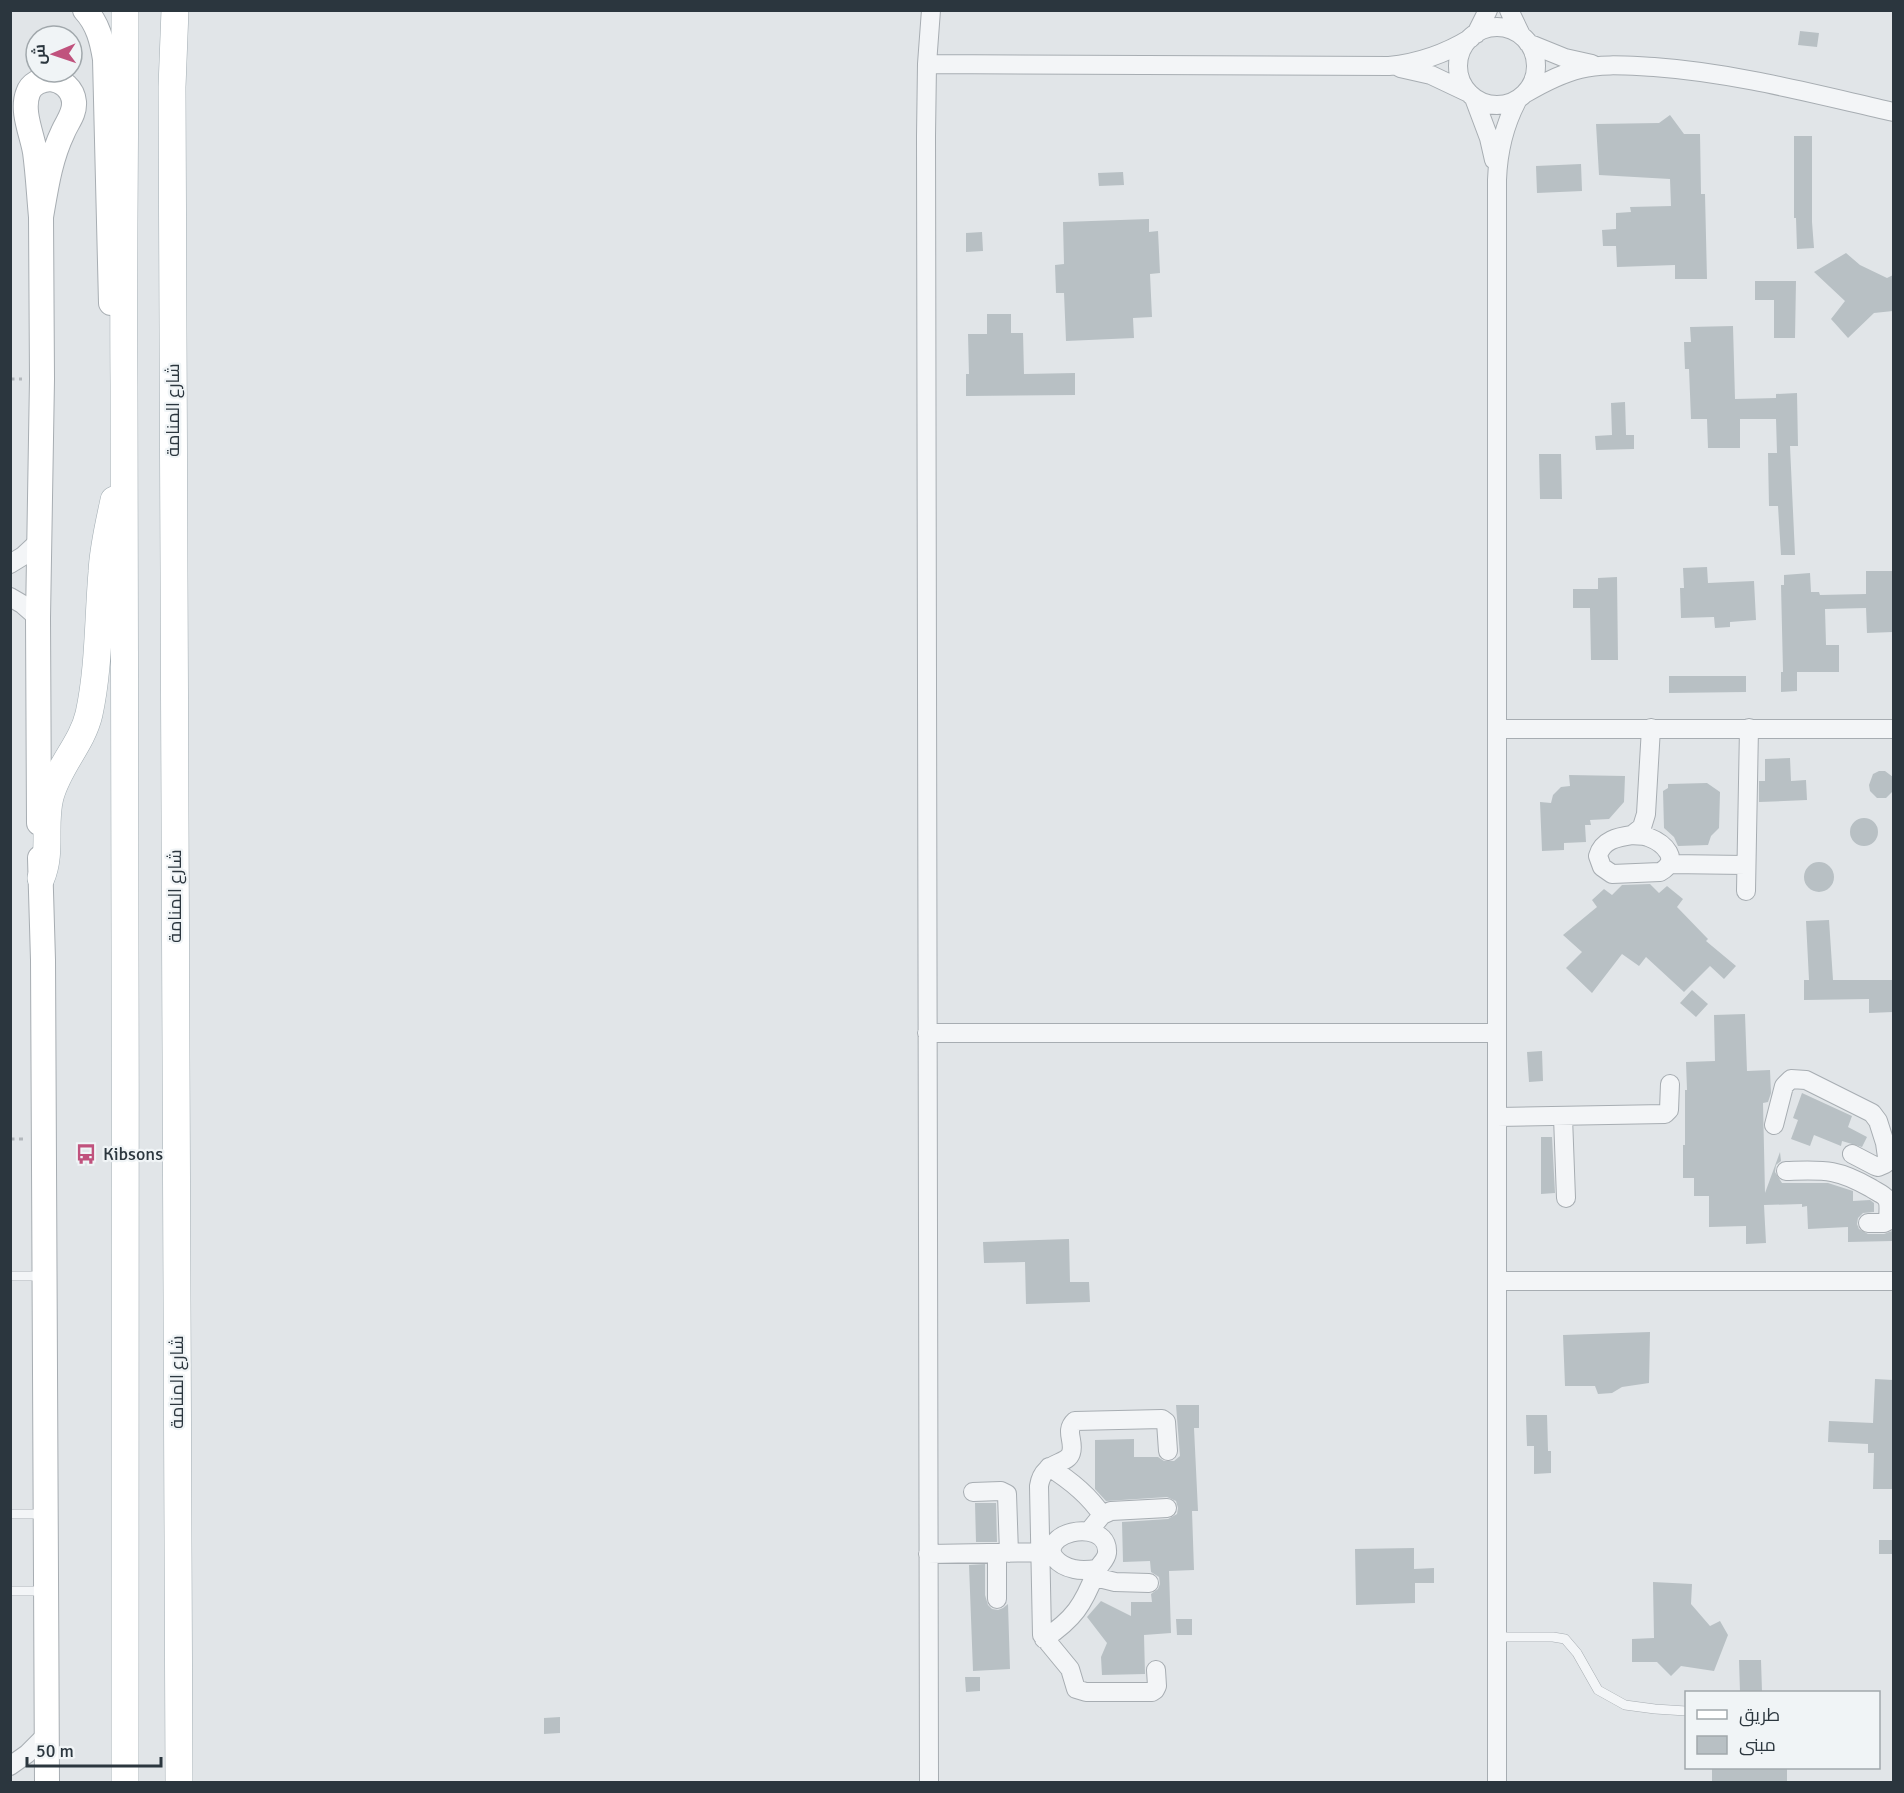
<svg xmlns="http://www.w3.org/2000/svg" width="1904" height="1793" viewBox="0 0 1904 1793" font-family="Signika,Cairo,sans-serif">
  <style>
    .building { fill: #b8c0c4 }
    .lines { fill: none; stroke-linecap: round; stroke-linejoin: round }
    .lane-casing { stroke: #a7adb2; stroke-width: 10 }
    .street-casing { stroke: #a7adb2; stroke-width: 20 }
    .secondary-casing { stroke: #a7adb2; stroke-width: 26 }
    .primary-casing { stroke: #a1acb2; stroke-width: 28 }
    .path { stroke: #b3b8bc; stroke-width: 3; stroke-dasharray: 4.5 4.5; stroke-linecap: butt }
    .lane { stroke: #f3f5f7; stroke-width: 9 }
    .street { stroke: #f3f5f7; stroke-width: 18 }
    .secondary { stroke: #fff; stroke-width: 24 }
    .primary { stroke: #fff; stroke-width: 27 }
    .labels { text-anchor: middle; dominant-baseline: central; stroke-width: 4.5; stroke-linejoin: round; paint-order: stroke }
    .street-label { font-size: 18px; fill: #2b363e; stroke: #f0f4f6 }
    .poi-label { font-size: 18px; fill: #2b363e; stroke: #f0f4f6; text-anchor: start }
  </style>
  <rect width="100%" height="100%" fill="#e1e5e8"/>
  <path class="building" d="M 1800,31 L 1819,33 L 1817,47 L 1798,45 Z
    M 1670,115 L 1684,134 L 1700,134 L 1701,194 L 1705,194 L 1707,279 L 1675,279 L 1675,265 L 1617,267 L 1616,246 L 1603,246 L 1602,230 L 1616,229 L 1616,213 L 1631,212 L 1630,207 L 1671,206 L 1670,179 L 1599,175 L 1596,124 L 1659,123 Z
    M 1794,136 L 1812,136 L 1812,222 L 1814,248 L 1797,249 L 1796,218 L 1794,218 Z
    M 1581,164 L 1582,191 L 1537,193 L 1536,166 Z
    M 1123,172 L 1124,185 L 1099,186 L 1098,173 Z
    M 1149,219 L 1149,232 L 1158,231 L 1160,273 L 1150,274 L 1152,317 L 1133,318 L 1134,338 L 1066,341 L 1064,293 L 1056,293 L 1055,265 L 1064,264 L 1063,222 Z
    M 982,232 L 983,251 L 966,252 L 966,233 Z
    M 1846,253 L 1860,265 L 1887,278 L 1893,275 L 1893,311 L 1874,313 L 1848,338 L 1831,319 L 1845,301 L 1814,272 Z
    M 1755,281 L 1796,281 L 1795,338 L 1774,338 L 1774,300 L 1755,300 Z
    M 987,314 L 1011,314 L 1011,333 L 1023,333 L 1024,374 L 1075,373 L 1075,395 L 966,396 L 966,374 L 969,374 L 968,334 L 987,334 Z
    M 1733,326 L 1735,399 L 1776,398 L 1776,394 L 1797,393 L 1798,446 L 1790,446 L 1795,555 L 1781,555 L 1778,506 L 1769,506 L 1768,453 L 1777,453 L 1776,419 L 1740,419 L 1740,448 L 1708,448 L 1707,419 L 1691,419 L 1689,369 L 1685,369 L 1684,342 L 1691,342 L 1690,327 Z
    M 1625,402 L 1626,435 L 1634,435 L 1634,449 L 1596,450 L 1595,436 L 1612,435 L 1611,403 Z
    M 1539,454 L 1561,454 L 1562,499 L 1540,499 Z
    M 1707,567 L 1708,583 L 1754,581 L 1756,620 L 1730,622 L 1730,627 L 1715,628 L 1714,617 L 1681,618 L 1680,588 L 1684,588 L 1683,568 Z
    M 1866,571 L 1893,571 L 1893,632 L 1867,633 L 1866,608 L 1825,609 L 1826,645 L 1839,645 L 1839,672 L 1797,672 L 1797,691 L 1781,692 L 1781,672 L 1783,672 L 1781,585 L 1784,585 L 1784,575 L 1810,573 L 1811,592 L 1819,592 L 1820,595 L 1866,594 Z
    M 1617,577 L 1618,660 L 1591,660 L 1590,608 L 1573,608 L 1573,589 L 1598,589 L 1598,578 Z
    M 1669,676 L 1746,676 L 1746,692 L 1669,693 Z
    M 1790,758 L 1791,781 L 1806,780 L 1807,800 L 1759,802 L 1759,781 L 1765,781 L 1765,759 Z
    M 1879,771 L 1885,771 L 1893,777 L 1893,791 L 1886,798 L 1877,798 L 1870,791 L 1869,785 L 1873,774 Z
    M 1569,775 L 1625,776 L 1624,802 L 1609,819 L 1590,820 L 1591,825 L 1585,825 L 1586,842 L 1564,843 L 1564,850 L 1542,851 L 1540,802 L 1551,803 L 1553,795 L 1561,787 L 1570,786 Z
    M 1707,783 L 1720,792 L 1719,828 L 1711,836 L 1708,845 L 1678,846 L 1674,837 L 1664,828 L 1663,791 L 1668,788 L 1668,784 Z
    M1850 832a14 14 0 1 1 28 0a14 14 0 1 1-28 0Z
    M1804 877a15 15 0 1 1 30 0a15 15 0 1 1-30 0Z
    M 1650,884 L 1659,893 L 1667,886 L 1683,899 L 1677,907 L 1708,939 L 1706,941 L 1736,966 L 1724,979 L 1710,966 L 1684,992 L 1646,957 L 1639,966 L 1622,954 L 1592,993 L 1566,968 L 1582,952 L 1563,935 L 1597,907 L 1592,900 L 1604,889 L 1612,895 L 1622,885 Z
    M 1829,920 L 1833,980 L 1893,980 L 1893,1012 L 1869,1013 L 1869,999 L 1804,1000 L 1804,980 L 1809,980 L 1806,921 Z
    M 1692,990 L 1708,1004 L 1696,1017 L 1680,1003 Z
    M 1745,1014 L 1747,1071 L 1770,1070 L 1771,1093 L 1768,1102 L 1763,1103 L 1765,1193 L 1780,1152 L 1781,1161 L 1776,1165 L 1775,1172 L 1782,1183 L 1828,1183 L 1853,1191 L 1853,1201 L 1870,1200 L 1874,1203 L 1874,1212 L 1863,1213 L 1858,1218 L 1857,1224 L 1859,1229 L 1868,1234 L 1884,1234 L 1892,1231 L 1892,1241 L 1848,1242 L 1848,1227 L 1808,1229 L 1807,1206 L 1802,1207 L 1802,1204 L 1764,1205 L 1766,1243 L 1746,1244 L 1746,1226 L 1709,1227 L 1709,1196 L 1694,1196 L 1694,1178 L 1683,1178 L 1683,1145 L 1685,1145 L 1685,1090 L 1687,1090 L 1686,1062 L 1715,1061 L 1714,1015 Z
    M 1542,1051 L 1543,1081 L 1529,1082 L 1527,1052 Z
    M 1802,1093 L 1852,1116 L 1848,1127 L 1867,1137 L 1862,1147 L 1842,1141 L 1841,1146 L 1814,1135 L 1810,1146 L 1791,1139 L 1798,1120 L 1793,1118 Z
    M 1541,1137 L 1552,1137 L 1555,1193 L 1541,1194 Z
    M 1069,1239 L 1070,1282 L 1089,1282 L 1090,1302 L 1026,1304 L 1025,1262 L 984,1263 L 983,1242 Z
    M 1650,1332 L 1649,1383 L 1622,1387 L 1612,1393 L 1598,1394 L 1595,1386 L 1565,1386 L 1563,1335 Z
    M 1875,1379 L 1893,1380 L 1893,1489 L 1873,1489 L 1874,1453 L 1868,1453 L 1868,1444 L 1828,1442 L 1829,1421 L 1873,1423 Z
    M 1176,1405 L 1199,1405 L 1199,1428 L 1194,1428 L 1198,1511 L 1192,1511 L 1194,1570 L 1169,1571 L 1171,1633 L 1144,1635 L 1145,1674 L 1102,1675 L 1101,1657 L 1107,1643 L 1087,1617 L 1101,1601 L 1131,1616 L 1131,1602 L 1152,1602 L 1151,1594 L 1158,1589 L 1160,1584 L 1159,1577 L 1151,1572 L 1150,1561 L 1123,1562 L 1122,1522 L 1168,1519 L 1177,1514 L 1178,1508 L 1176,1501 L 1167,1497 L 1106,1501 L 1095,1489 L 1095,1440 L 1134,1439 L 1134,1457 L 1158,1457 L 1164,1461 L 1174,1461 L 1180,1456 Z
    M 1526,1415 L 1547,1415 L 1548,1451 L 1551,1451 L 1551,1473 L 1534,1474 L 1534,1446 L 1527,1446 Z
    M 975,1503 L 996,1503 L 997,1542 L 976,1542 Z
    M 1879,1540 L 1893,1540 L 1893,1554 L 1879,1554 Z
    M 1414,1548 L 1414,1569 L 1434,1568 L 1434,1583 L 1415,1583 L 1415,1603 L 1356,1605 L 1355,1549 Z
    M 985,1564 L 985,1595 L 988,1605 L 992,1609 L 998,1610 L 1003,1608 L 1008,1604 L 1010,1669 L 973,1671 L 969,1565 Z
    M 1653,1582 L 1692,1584 L 1691,1604 L 1710,1626 L 1720,1621 L 1728,1635 L 1714,1671 L 1681,1666 L 1671,1676 L 1657,1662 L 1632,1662 L 1632,1639 L 1654,1638 Z
    M 1176,1619 L 1192,1619 L 1192,1635 L 1177,1635 Z
    M 1739,1660 L 1761,1660 L 1762,1692 L 1740,1692 Z
    M 965,1677 L 980,1677 L 980,1691 L 966,1692 Z
    M 560,1717 L 560,1733 L 544,1734 L 544,1718 Z
    M 1712,1767 L 1787,1767 L 1787,1782 L 1712,1782 Z"/>
  <g class="lines">
    <g class="lane-casing">
      <path id="lane" d="M 10,1276 L 44,1276
        M 10,1514 L 45,1514
        M 10,1591 L 45,1591
        M 1497,1637 L 1553,1637 L 1565,1639 L 1577,1653 L 1598,1690 L 1625,1705 L 1655,1709 L 1686,1711"/>
    </g>
    <g class="street-casing">
      <path id="street" d="M 1509,10 L 1521,35
        M1458 66a39 39 0 1 1 78 0a39 39 0 1 1-78 0Z
        M 1476,34 L 1488,10
        M 1528,43 L 1565,58 L 1592,64
        M 927,64 L 1389,66 C 1420,63 1445,54 1471,38
        M 1400,68 L 1431,75 L 1469,93
        M 1526,93 C 1543,83 1560,74 1580,69 C 1603,63 1630,66 1654,67 C 1736,73 1814,94 1894,112
        M 1474,98 L 1489,138 L 1494,160
        M 10,564 L 23,556 L 39,541
        M 10,597 L 22,604 L 38,618
        M 1497,729 L 1894,729
        M 1632,835 C 1637,836 1642,835 1648,837 C 1664,843 1682,860 1660,872 L 1612,874 L 1602,867 L 1598,856 C 1602,840 1618,837 1632,835 Z
        M 1632,835 L 1642,827 L 1646,814 L 1651,728
        M 1669,864 L 1746,865
        M 1746,891 L 1749,728
        M 927,1033 L 1497,1033
        M 1497,1117 L 1665,1114 L 1669,1110 L 1670,1084
        M 1563,1117 L 1566,1198
        M 1774,1125 L 1784,1086 L 1791,1079 L 1806,1080 L 1872,1113 L 1878,1121 L 1885,1143 L 1887,1157 L 1885,1164 L 1878,1167 L 1875,1166 L 1852,1154
        M 1786,1171 C 1824,1170 1836,1168 1871,1188 C 1875,1191 1883,1194 1886,1198 C 1890,1203 1888,1216 1888,1221 L 1884,1223 L 1868,1223
        M 1497,1281 L 1894,1281
        M 1049,1467 C 1070,1480 1088,1494 1102,1515
        M 973,1492 L 1001,1491 L 1007,1494 L 1009,1553
        M 1089,1531 L 1102,1515 L 1111,1511 L 1167,1508
        M 997,1553 L 997,1599
        M 928,1554 L 1051,1552
        M 1095,1577 L 1115,1582 L 1149,1583
        M 1044,1639 C 1074,1619 1083,1605 1096,1572 C 1099,1564 1106,1561 1107,1553 C 1109,1527 1072,1527 1058,1539 C 1042,1553 1060,1566 1074,1569 C 1082,1571 1090,1570 1097,1569
        M 1156,1670 L 1157,1686 L 1155,1690 L 1152,1692 L 1086,1692 L 1076,1689 L 1070,1669 L 1042,1635 L 1039,1486 C 1043,1460 1067,1466 1071,1453 C 1075,1441 1064,1431 1075,1421 L 1162,1419 L 1166,1422 L 1168,1451
        M 10,1766 L 27,1754 L 46,1735
        M 929,1782 L 926,136 L 927,64 L 931,10
        M 1497,1782 L 1497,180 C 1498,151 1504,126 1517,101"/>
    </g>
    <g class="secondary-casing">
      <path id="secondary" d="M 85,10 C 98,24 102,41 105,59 L 111,303
        M 50,79 C 62,80 73,89 74,102 C 75,114 67,122 63,132 C 50,159 46,188 41,217 C 39,196 38,174 35,152 C 32,134 21,111 28,93 C 31,84 40,80 50,79 Z
        M 39,823 L 38,618 L 42,379 L 41,217
        M 40,858 L 43,960 L 47,1782"/>
    </g>
    <g class="primary-casing">
      <path id="primary" d="M 175,10 L 172,87 L 179,1782
        M 41,878 C 52,853 43,823 50,797 C 58,766 82,744 89,714 C 99,668 98,619 102,572 C 103,548 109,524 114,500
        M 125,1782 C 125,1316 126,850 124,384 C 123,260 125,135 125,10"/>
    </g>
    <path class="path" d="M 10,379 L 22,379
      M 10,1139 L 23,1139"/>
    <use href="#lane" class="lane"/>
    <use href="#street" class="street"/>
    <use href="#secondary" class="secondary"/>
    <use href="#primary" class="primary"/>
  </g>
  <defs>
    <g id="bus-bare" transform="scale(1.62)"><path d="M-5-6H5V4H4V6H2V4H-2V6H-4V4H-5ZM-3.5-4V0h7V-4ZM-3.5 1.2v1.5H-2V1.2ZM2 1.2v1.5H3.5V1.2Z" fill="#c0527d" stroke="#f0f4f6" stroke-width="2.5" paint-order="stroke"/></g>
  </defs>
  <g fill-rule="evenodd">
    <use href="#bus-bare" x="86" y="1154"/>
  </g>
  <g class="labels">
    <g class="street-label">
      <text transform="translate(173 410) rotate(-90)">شارع المنامة</text>
      <text transform="translate(175 896) rotate(-90)">شارع المنامة</text>
      <text transform="translate(177 1382) rotate(-90)">شارع المنامة</text>
    </g>
    <g class="poi-label">
      <text x="103" y="1154">Kibsons</text>
    </g>
  </g>
  <rect width="1904" height="1793" fill="none" stroke="#2b363e" stroke-width="24"/>
  <rect x="1685" y="1691" width="195" height="78" fill="#f0f4f6" stroke="#a1a8ac" stroke-width="1.5"/>
  <rect x="1697" y="1710" width="30" height="9" fill="#ffffff" stroke="#a1a8ac" stroke-width="1.5"/>
  <text x="1739" y="1721" font-size="18" fill="#2b363e">طريق</text>
  <rect x="1697" y="1736" width="30" height="18" fill="#b8c0c4" stroke="#a1a8ac" stroke-width="1.5"/>
  <text x="1739" y="1751" font-size="18" fill="#2b363e">مبنى</text>
  <g transform="translate(54 54) rotate(268)"><circle r="28" fill="#f0f4f6" stroke="#a1a8ac" stroke-width="1.5"/>
  <path d="M0-4.5L10 22L0 15L-10 22Z" fill="#c0527d"/>
  <text y="-9" font-size="16" font-weight="bold" text-anchor="middle" fill="#2b363e">ش</text>
  </g>
  <path d="M27 1757v9h134v-9" fill="none" stroke="#2b363e" stroke-width="3"/>
  <text x="36" y="1757" font-size="18" fill="#2b363e" stroke="#f0f4f6" stroke-width="4.5" paint-order="stroke">50 m</text>
</svg>
